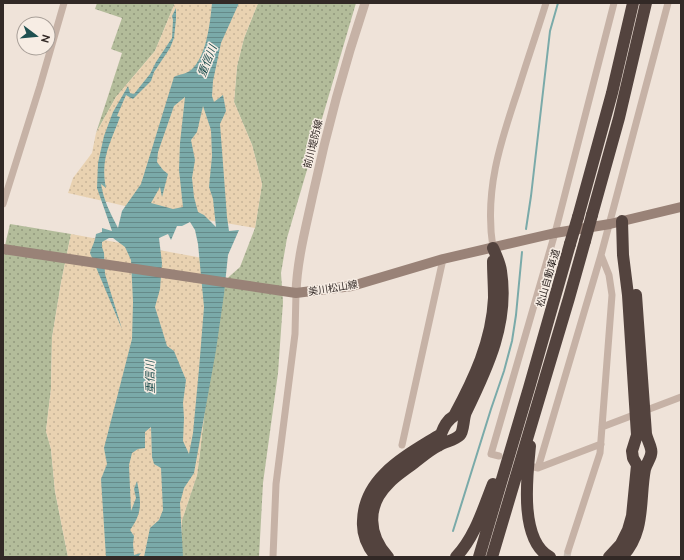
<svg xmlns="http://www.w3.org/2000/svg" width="684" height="560" viewBox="0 0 684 560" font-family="Ubuntu,'Noto Sans JP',sans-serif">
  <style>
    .grass { fill: url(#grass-dots) }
    .sand { fill: url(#sand-dots) }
    .water { fill: url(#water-rules); fill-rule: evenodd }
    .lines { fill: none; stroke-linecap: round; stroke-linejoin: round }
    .stream { stroke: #7aaaa9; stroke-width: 2 }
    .minor-tunnel { stroke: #c9beb5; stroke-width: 7; stroke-dasharray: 7 3.5; stroke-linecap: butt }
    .minor { stroke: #c6b2a6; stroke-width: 7 }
    .tertiary { stroke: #c6b2a6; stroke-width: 9 }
    .secondary { stroke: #998277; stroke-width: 10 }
    .motorway { stroke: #53433e; stroke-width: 12 }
    .motorway-bridge { stroke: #53433e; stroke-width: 12 }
    .labels { text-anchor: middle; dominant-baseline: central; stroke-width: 3; stroke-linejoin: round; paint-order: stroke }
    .street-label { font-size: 10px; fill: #322926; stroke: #f7ede4 }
    .water-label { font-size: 11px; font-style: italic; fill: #1f5050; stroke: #f7ede4 }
  </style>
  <defs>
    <pattern id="grass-dots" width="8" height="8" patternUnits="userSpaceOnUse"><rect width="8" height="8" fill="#b3bc9a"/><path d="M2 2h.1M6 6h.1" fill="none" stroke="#92997d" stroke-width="1.8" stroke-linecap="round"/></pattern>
    <pattern id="sand-dots" width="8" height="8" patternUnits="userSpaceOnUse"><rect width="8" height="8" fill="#e9d2b1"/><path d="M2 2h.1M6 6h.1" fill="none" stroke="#c8b498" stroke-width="1.8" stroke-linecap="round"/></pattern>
    <pattern id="water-rules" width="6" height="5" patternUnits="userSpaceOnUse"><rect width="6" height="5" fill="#7aaaa9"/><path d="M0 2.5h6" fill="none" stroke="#658a89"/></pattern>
  </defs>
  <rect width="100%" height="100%" fill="#efe3d9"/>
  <path class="grass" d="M 97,3 L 175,3 L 155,51 L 116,97 L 96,133 L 122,53 L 111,49 L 122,18 L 95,9 Z
    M 258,3 L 356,3 L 287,238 L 281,273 L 283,302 L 278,373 L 263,483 L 259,557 L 180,557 L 182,520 L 197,475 L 200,452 L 207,389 L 213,291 L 240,267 L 255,228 L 262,184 L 252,145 L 234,102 L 237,66 L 244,38 Z
    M 10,224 L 71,234 L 61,283 L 52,338 L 51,389 L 46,431 L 51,449 L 55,491 L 68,557 L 3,557 L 3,254 Z"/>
  <path class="sand" d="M 175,3 L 258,3 L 244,38 L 237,66 L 234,102 L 252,145 L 262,184 L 255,228 L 125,206 L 68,193 L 73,178 L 92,153 L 96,133 L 116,97 L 155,51 Z
    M 71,234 L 219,261 L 208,385 L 200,452 L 197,475 L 182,520 L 180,557 L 68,557 L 55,491 L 51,449 L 46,431 L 51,389 L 52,338 L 61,283 Z"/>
  <path class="water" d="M 212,3 L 239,3 L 221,43 L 213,81 L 212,96 L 214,102 L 223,95 L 226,111 L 220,124 L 227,217 L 229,231 L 239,230 L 228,255 L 224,294 L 216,350 L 194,473 L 184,488 L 180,503 L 183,557 L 144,557 L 150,528 L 159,520 L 163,510 L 161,468 L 154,464 L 152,457 L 151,427 L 145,432 L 145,448 L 138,449 L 132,453 L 129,465 L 131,511 L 136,498 L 134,489 L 137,481 C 141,502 143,512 130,530 L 134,536 L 133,544 L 134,555 L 141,553 L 138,557 L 106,557 L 101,479 L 107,464 L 104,448 L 132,339 L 133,302 L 131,260 L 125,247 L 113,238 L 109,238 L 102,242 L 102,247 L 104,253 L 105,274 L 122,329 L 90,253 C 92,246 95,242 96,234 L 102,232 L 102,228 L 112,231 L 97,188 L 98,163 L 104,136 L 113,112 L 128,86 L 130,93 L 134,94 L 150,74 L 156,62 L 172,38 L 173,20 L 172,16 L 176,8 L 176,19 L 174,38 L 170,48 L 154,72 L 151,81 L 133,99 L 131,98 L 126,95 L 117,116 L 120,117 C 110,144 100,159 106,188 L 101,184 C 104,202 110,212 118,228 L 122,211 L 141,184 L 174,77 C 179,74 187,74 191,70 C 207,56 210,23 212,3 ZM 185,97 L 180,143 L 179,170 L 183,207 L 173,209 L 151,203 L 160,187 L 162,197 L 168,174 L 163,170 L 157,162 L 158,152 L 174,106 ZM 203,106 L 211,130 L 212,156 L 209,187 L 213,199 L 216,227 L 204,215 L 198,212 L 194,197 L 192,178 L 195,160 L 191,140 L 197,132 ZM 190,222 L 195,230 L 198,244 L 204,307 L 199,369 L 193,433 L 189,454 L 183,441 L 184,418 L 183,403 L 186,380 L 174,351 L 167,346 L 155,307 L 160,289 L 162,263 L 159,238 L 168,234 L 171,240 L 177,226 L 182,226 Z"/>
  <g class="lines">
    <path class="stream" d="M 526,229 L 531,196 L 550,31 L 558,3
      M 453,531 L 491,409 L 504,371 L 512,341 L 516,315 L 522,252"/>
    <path class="minor-tunnel" d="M 567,557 L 568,551"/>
    <path class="minor" d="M 3,204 L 40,86 L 64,3
      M 493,248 C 484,192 500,143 518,90 C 527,61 537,32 546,3
      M 602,427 L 681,397
      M 402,445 L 443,259
      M 499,456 L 491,454 L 555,233 L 614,3
      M 534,467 L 538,468 L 601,444
      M 538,468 L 601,255 L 668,3
      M 568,551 L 600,453 L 612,295 L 609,275 L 601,255
      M 273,557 L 276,484 L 295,334 L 296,293"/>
    <path class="tertiary" d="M 296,293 C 297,260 306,227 313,194 C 327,129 344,66 365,3"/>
    <path class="secondary" d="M 3,249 L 296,293 L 352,286 L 443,259 L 555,233 L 610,224 L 681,207"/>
    <path class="motorway" d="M 592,215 L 619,118 L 646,3
      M 578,217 L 612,93 L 633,3
      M 530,446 C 527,476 519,540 550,557
      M 376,557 C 367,546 362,535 363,521 C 364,476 408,455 441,434 C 444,426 447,420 454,416 C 474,379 492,341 494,298 C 494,285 493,273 493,261
      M 388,557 C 368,535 366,506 388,484 C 395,476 405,470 414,463 C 422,457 430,450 438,446 C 445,441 454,441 460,435 C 464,431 463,419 466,412 C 488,367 509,322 501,271 C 500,263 496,255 493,248
      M 456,557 C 475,537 483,509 493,484
      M 479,557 L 529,388 L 570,244
      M 492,557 L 569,298 L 585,241
      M 609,557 L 621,544 L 628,530 L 632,516 L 637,465 L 633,458 L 632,451 L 637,435 L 628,295 L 623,255 L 622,221
      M 622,557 C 646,531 639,501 645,469 C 647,462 653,456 651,449 C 650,444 647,439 646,434 L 636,295"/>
    <path class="motorway-bridge" d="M 585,241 L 592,215
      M 570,244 L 578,217"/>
  </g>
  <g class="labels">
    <g class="street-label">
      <text transform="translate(313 144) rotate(-76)">前川堤防線</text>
      <text transform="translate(548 278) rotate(-74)">松山自動車道</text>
      <text transform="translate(333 288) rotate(-9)">美川松山線</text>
    </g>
    <g class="water-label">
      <text transform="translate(207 61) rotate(-69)">重信川</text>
      <text transform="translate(150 377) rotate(-91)">重信川</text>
    </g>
  </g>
  <rect width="684" height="560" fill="none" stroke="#322926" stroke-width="8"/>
  <g transform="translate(36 36) rotate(106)"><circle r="19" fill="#f7ede4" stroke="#a89f98"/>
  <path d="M0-3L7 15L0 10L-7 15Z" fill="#1f5050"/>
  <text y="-6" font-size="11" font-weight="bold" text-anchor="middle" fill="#322926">N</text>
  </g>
</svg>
